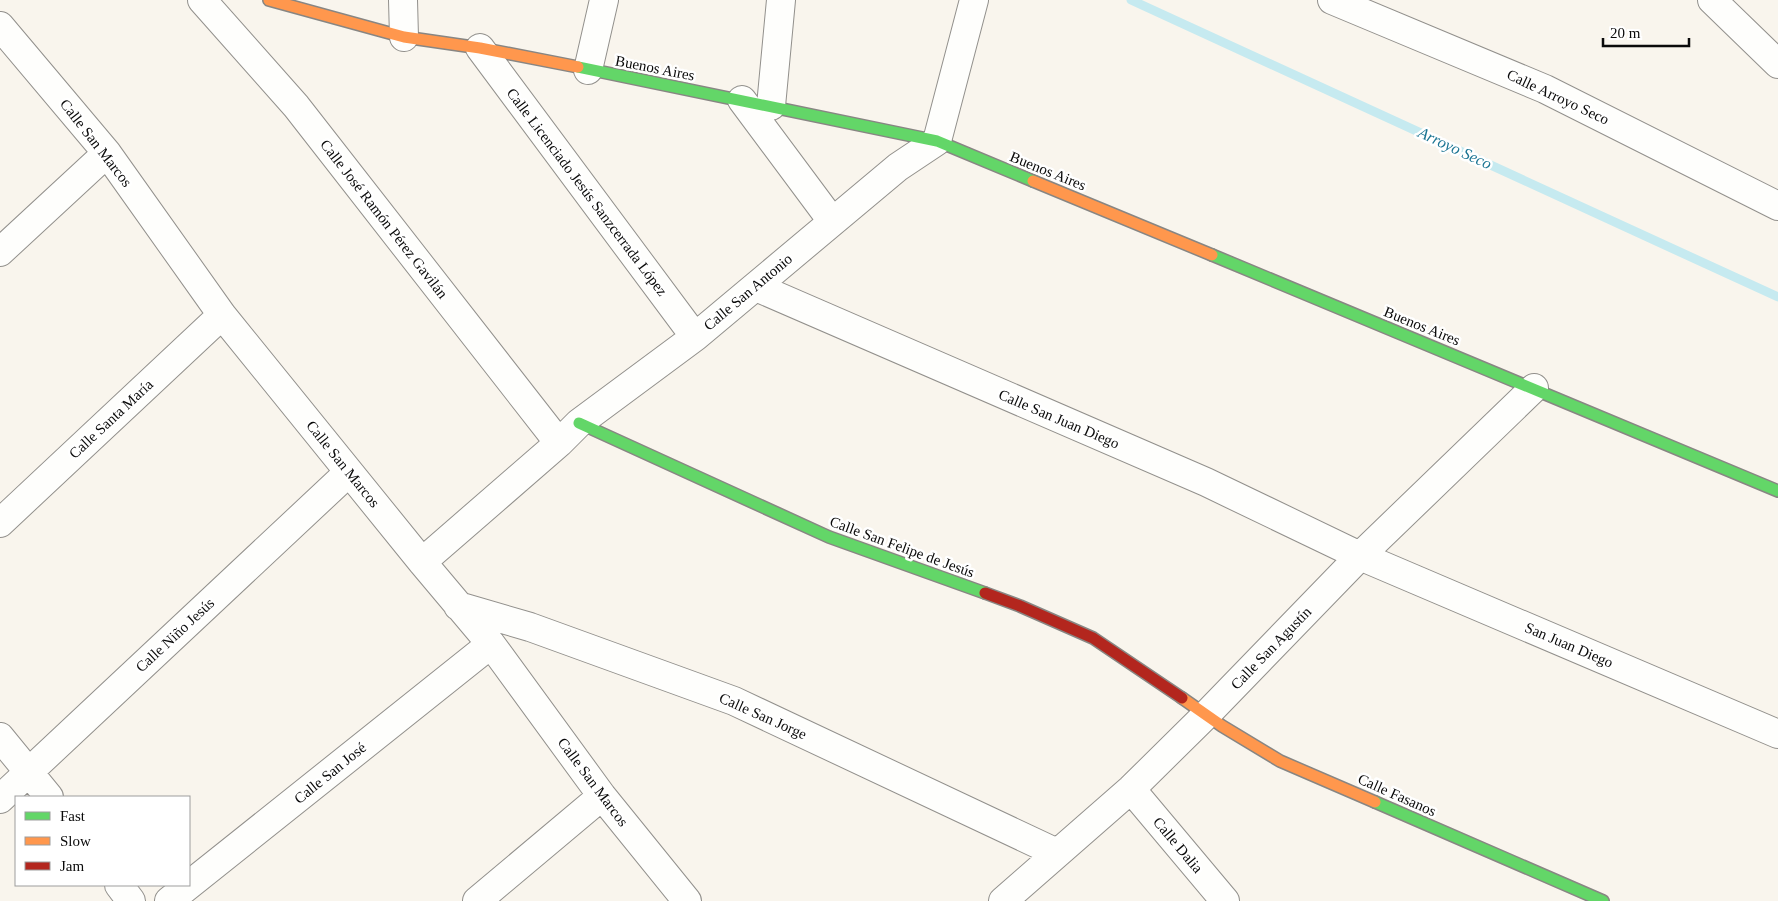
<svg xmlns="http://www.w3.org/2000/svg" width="1778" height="901" viewBox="0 0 1778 901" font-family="'Times New Roman',serif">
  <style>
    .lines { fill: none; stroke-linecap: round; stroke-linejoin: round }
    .stream { stroke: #c6eaf0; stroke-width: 9 }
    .street-casing { stroke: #92908c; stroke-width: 30 }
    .fast-casing { stroke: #888683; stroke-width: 14 }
    .slow-casing { stroke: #888683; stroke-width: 14 }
    .jam-casing { stroke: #888683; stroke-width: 14 }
    .street { stroke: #fefefc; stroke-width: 28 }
    .fast { stroke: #63d668; stroke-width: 11 }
    .slow { stroke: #ff974d; stroke-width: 11 }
    .jam { stroke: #b3261e; stroke-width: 11 }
    .labels { text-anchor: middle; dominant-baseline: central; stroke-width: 5; stroke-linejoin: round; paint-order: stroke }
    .street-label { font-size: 15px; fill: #0a0a0a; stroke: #fff }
    .water-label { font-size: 16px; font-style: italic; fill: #1c7593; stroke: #fff }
  </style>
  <rect width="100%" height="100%" fill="#f9f5ed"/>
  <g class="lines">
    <path class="stream" d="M 1131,0 L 1778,297"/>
    <g class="street-casing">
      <path id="street" d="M 202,0 L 296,106 L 559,443
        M 403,0 L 404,37
        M 1332,0 L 1545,89 L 1778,206
        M 1712,0 L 1778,64
        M 0,26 L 107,153 L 222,315 L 422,562 L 491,644 L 602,796 L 687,901
        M 480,48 L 695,337
        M 588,70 L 604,0
        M 742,100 L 832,221
        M 771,106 L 781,0
        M 0,252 L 107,153
        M 756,287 L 1206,482 L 1360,556 L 1778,734
        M 0,523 L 222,315
        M 422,562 L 559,443 L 579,423 L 695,337 L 898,167 L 937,141 L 974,0
        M 458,606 L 530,627 L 734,701 L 1057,853
        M 0,737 L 49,797
        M 1131,789 L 1225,901
        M 0,799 L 349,472
        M 119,885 L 131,901
        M 169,901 L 491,644
        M 477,901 L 602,796
        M 1003,901 L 1131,789 L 1206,715 L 1360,556 L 1534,388"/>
    </g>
    <g class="fast-casing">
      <path id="fast" d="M 578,67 L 937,141 L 1033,181
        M 1212,255 L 1778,491
        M 579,423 L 829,537 L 985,593
        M 1375,802 L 1603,901"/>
    </g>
    <g class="slow-casing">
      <path id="slow" d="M 269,0 L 404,37 L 480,48 L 578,67
        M 1033,181 L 1212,255
        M 1182,698 L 1222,726 L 1280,761 L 1375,802"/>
    </g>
    <g class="jam-casing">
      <path id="jam" d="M 985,593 L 1020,606 L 1093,638 L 1182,698"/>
    </g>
    <use href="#street" class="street"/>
    <use href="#fast" class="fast"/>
    <use href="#slow" class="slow"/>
    <use href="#jam" class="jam"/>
  </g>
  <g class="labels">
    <g class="street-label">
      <text transform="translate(655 68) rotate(11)">Buenos Aires</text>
      <text transform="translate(1558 97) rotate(25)">Calle Arroyo Seco</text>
      <text transform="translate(96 143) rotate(52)">Calle San Marcos</text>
      <text transform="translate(1048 171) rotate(22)">Buenos Aires</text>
      <text transform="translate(587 192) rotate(53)">Calle Licenciado Jesús Sanzcerrada López</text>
      <text transform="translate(384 219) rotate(52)">Calle José Ramón Pérez Gavilán</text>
      <text transform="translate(748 292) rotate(-40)">Calle San Antonio</text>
      <text transform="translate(1422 326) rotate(22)">Buenos Aires</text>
      <text transform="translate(111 419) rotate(-43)">Calle Santa María</text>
      <text transform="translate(1059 419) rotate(23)">Calle San Juan Diego</text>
      <text transform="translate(343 464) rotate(51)">Calle San Marcos</text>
      <text transform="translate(902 547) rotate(20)">Calle San Felipe de Jesús</text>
      <text transform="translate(175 635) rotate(-43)">Calle Niño Jesús</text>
      <text transform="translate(1569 645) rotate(23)">San Juan Diego</text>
      <text transform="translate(1271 648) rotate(-46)">Calle San Agustín</text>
      <text transform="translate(763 716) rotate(24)">Calle San Jorge</text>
      <text transform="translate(330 773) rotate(-39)">Calle San José</text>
      <text transform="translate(593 782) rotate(53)">Calle San Marcos</text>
      <text transform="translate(1397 795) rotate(24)">Calle Fasanos</text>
      <text transform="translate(1178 845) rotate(50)">Calle Dalia</text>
    </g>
    <g class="water-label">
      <text transform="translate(1455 148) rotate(25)">Arroyo Seco</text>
    </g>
  </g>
  <rect x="15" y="796" width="175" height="90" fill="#ffffff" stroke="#9d9d9d"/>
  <rect x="25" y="812" width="25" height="8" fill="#63d668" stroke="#9d9d9d"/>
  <text x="60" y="821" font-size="15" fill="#0a0a0a">Fast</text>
  <rect x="25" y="837" width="25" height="8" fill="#ff974d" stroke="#9d9d9d"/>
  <text x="60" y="846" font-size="15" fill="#0a0a0a">Slow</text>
  <rect x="25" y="862" width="25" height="8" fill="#b3261e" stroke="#9d9d9d"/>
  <text x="60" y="871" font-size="15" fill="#0a0a0a">Jam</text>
  <path d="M1603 38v8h86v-8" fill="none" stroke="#0a0a0a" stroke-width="2.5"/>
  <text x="1610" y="38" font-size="15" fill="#0a0a0a" stroke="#ffffff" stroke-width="4" paint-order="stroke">20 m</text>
</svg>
